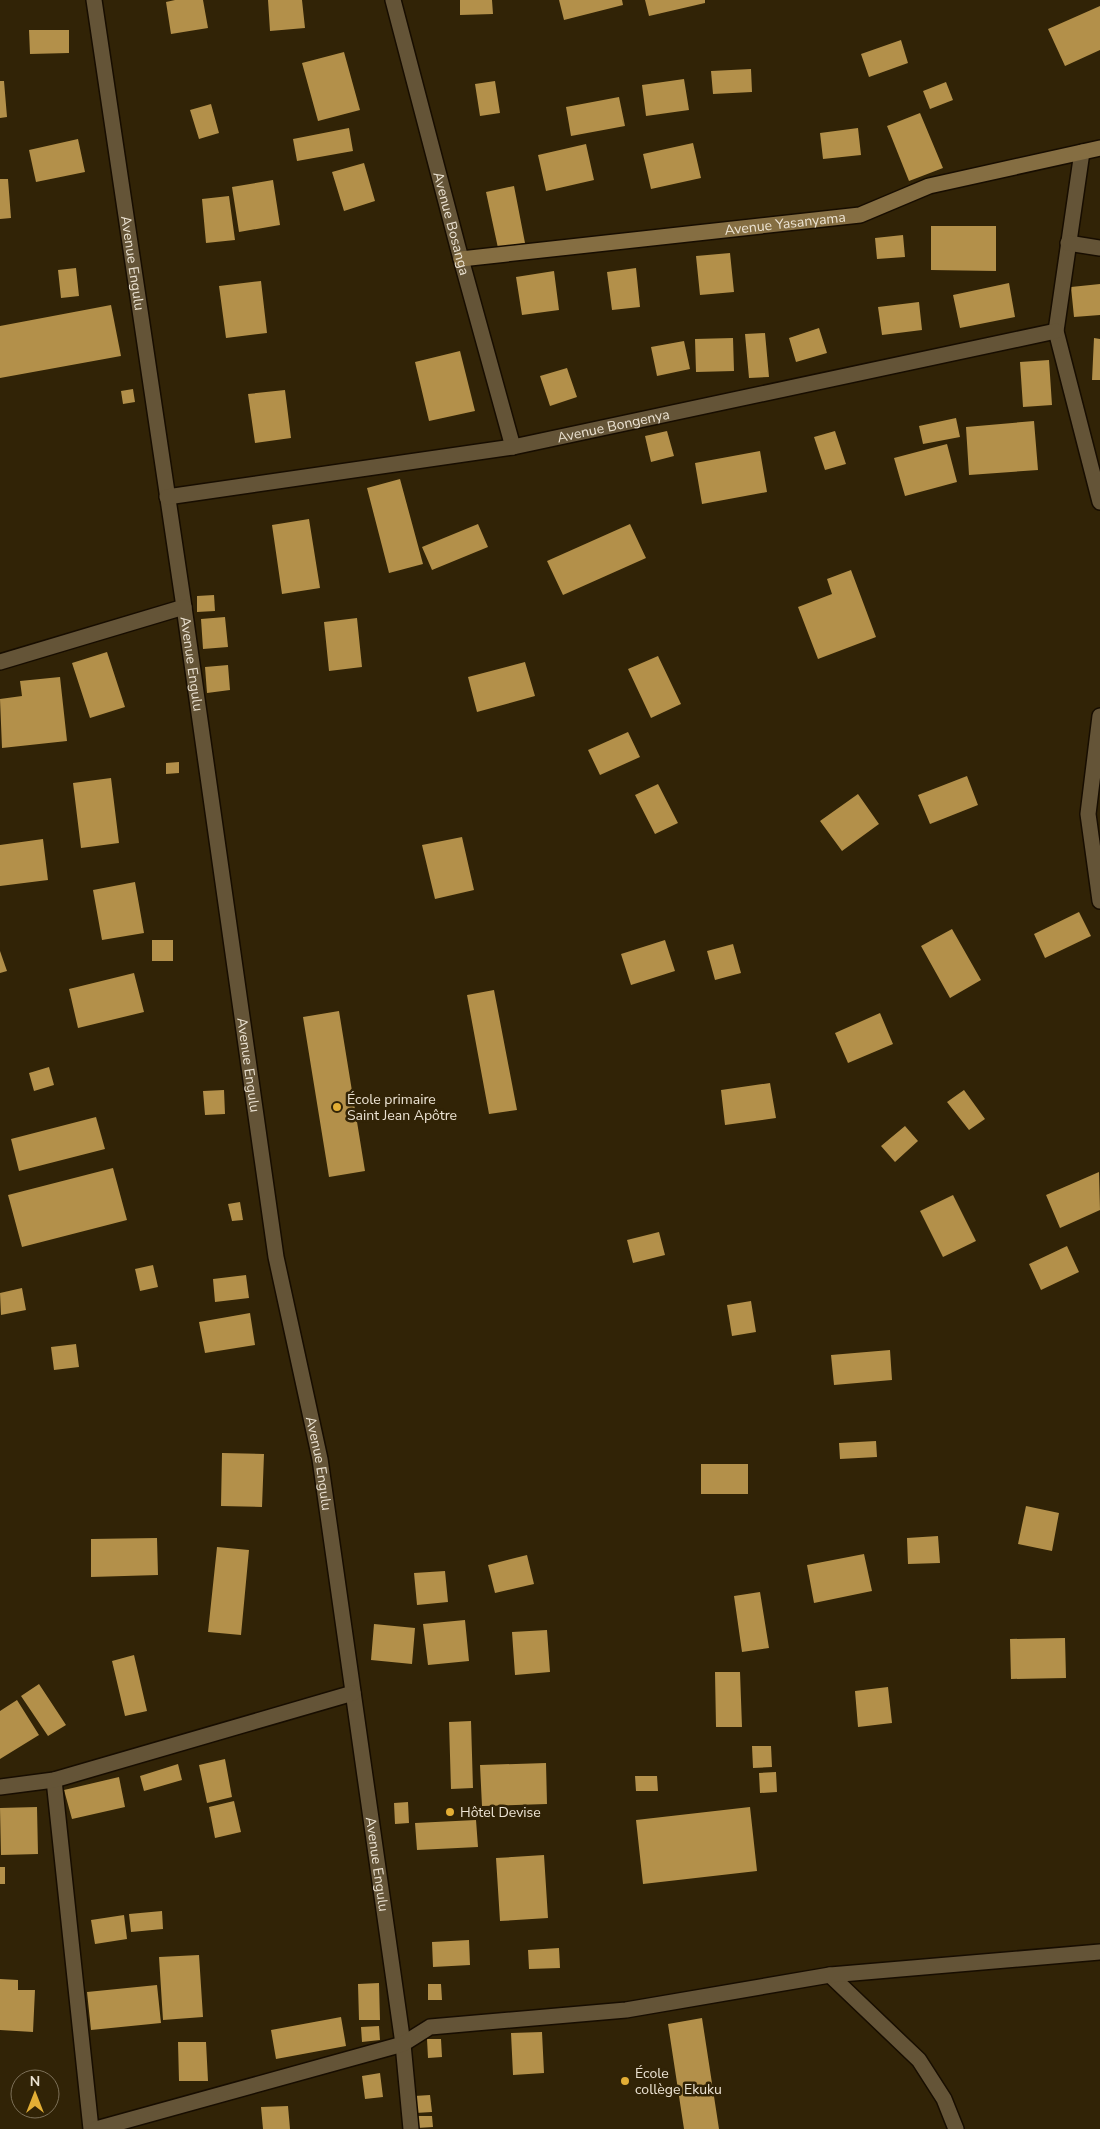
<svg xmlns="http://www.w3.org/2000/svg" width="1100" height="2129" viewBox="0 0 1100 2129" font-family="'Nunito Sans',sans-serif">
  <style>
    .building { fill: #b3904a }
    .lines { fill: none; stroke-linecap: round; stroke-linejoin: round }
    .lane-casing { stroke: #170d00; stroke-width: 18 }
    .street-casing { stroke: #170d00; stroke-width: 18 }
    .secondary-casing { stroke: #170d00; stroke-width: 18 }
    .lane { stroke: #645437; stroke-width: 15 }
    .street { stroke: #645437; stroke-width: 15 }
    .secondary { stroke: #856e42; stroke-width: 15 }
    .poi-dot { fill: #e3ae35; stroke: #312306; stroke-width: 2 }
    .labels { text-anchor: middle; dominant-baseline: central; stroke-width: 5; stroke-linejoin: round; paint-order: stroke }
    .street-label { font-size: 14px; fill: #ece3d3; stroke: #312306 }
    .poi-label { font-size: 14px; fill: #ece3d3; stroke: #312306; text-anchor: start }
  </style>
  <rect width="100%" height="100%" fill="#312306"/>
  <path class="building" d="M 175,0 L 203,0 L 208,28 L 171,34 L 166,2 Z
    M 268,0 L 302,0 L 305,28 L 270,31 Z
    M 460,0 L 492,0 L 493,14 L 460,15 Z
    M 559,0 L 622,0 L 623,5 L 564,20 Z
    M 645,0 L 705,0 L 705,3 L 649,16 Z
    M 1100,6 L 1100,50 L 1065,66 L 1048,29 Z
    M 29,30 L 69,30 L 69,53 L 30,54 Z
    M 901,40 L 908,63 L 869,77 L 861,54 Z
    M 344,52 L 360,110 L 318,121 L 302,63 Z
    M 751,69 L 752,92 L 713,94 L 711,71 Z
    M 684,79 L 689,110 L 646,116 L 642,85 Z
    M 0,81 L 4,81 L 7,117 L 0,118 Z
    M 495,81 L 500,113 L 480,116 L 475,84 Z
    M 946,82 L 953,100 L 930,109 L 923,91 Z
    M 619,97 L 625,126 L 571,136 L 566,107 Z
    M 211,104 L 219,133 L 199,139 L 190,110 Z
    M 920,113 L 943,168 L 909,181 L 887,126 Z
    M 349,128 L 353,151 L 297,161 L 293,139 Z
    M 858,128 L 861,155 L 823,159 L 820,133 Z
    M 78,139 L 85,172 L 36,182 L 29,150 Z
    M 693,143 L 701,178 L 651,189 L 643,154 Z
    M 586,144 L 594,180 L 546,191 L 538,155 Z
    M 364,163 L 375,201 L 344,211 L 332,172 Z
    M 0,179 L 8,179 L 11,218 L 0,219 Z
    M 273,180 L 280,225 L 239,232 L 232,187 Z
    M 514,186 L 525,243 L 498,248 L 486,192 Z
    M 229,196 L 235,240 L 206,243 L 202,199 Z
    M 931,226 L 996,226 L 996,271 L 931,270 Z
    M 903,235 L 905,257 L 877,259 L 875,238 Z
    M 730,253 L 734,292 L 700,295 L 696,256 Z
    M 76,268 L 79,296 L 61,298 L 58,270 Z
    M 636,268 L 640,307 L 612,310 L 607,272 Z
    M 554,271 L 559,310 L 522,315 L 516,277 Z
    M 261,281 L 267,333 L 226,338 L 219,286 Z
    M 1009,283 L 1015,317 L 960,328 L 953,295 Z
    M 1100,284 L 1100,315 L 1074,317 L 1071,287 Z
    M 919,302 L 922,330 L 882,335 L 878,307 Z
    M 111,305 L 121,356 L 0,378 L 0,326 Z
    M 819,328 L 827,353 L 796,362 L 789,338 Z
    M 765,333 L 769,377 L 749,378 L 745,334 Z
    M 733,338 L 734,371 L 696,372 L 695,339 Z
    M 1094,338 L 1100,339 L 1100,380 L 1092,380 Z
    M 684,341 L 690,369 L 657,376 L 651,347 Z
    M 460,351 L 475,411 L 429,421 L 415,362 Z
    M 1049,360 L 1052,405 L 1023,407 L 1020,362 Z
    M 567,368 L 577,397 L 550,406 L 540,376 Z
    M 133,389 L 135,402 L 123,404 L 121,391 Z
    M 285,390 L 291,438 L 255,443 L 248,394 Z
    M 956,418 L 960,437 L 923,444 L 919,426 Z
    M 1034,421 L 1038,470 L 969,475 L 966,427 Z
    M 667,431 L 674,456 L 651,462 L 645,436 Z
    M 835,431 L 846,464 L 825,470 L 814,437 Z
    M 947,444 L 957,482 L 905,496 L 894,458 Z
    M 760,451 L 767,492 L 702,504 L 695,463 Z
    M 400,479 L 423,564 L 389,573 L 367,488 Z
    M 309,519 L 320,588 L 282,594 L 272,525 Z
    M 478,524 L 488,547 L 432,570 L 422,547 Z
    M 630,524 L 646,558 L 563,595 L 547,561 Z
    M 851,570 L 876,637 L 818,659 L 798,607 L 832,594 L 827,579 Z
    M 214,595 L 215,611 L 197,612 L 197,596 Z
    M 225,617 L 228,647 L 203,649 L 201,619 Z
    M 357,618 L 362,667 L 329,671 L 324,622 Z
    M 107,652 L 125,707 L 90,718 L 72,663 Z
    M 658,656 L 681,704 L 651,718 L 628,669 Z
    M 525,662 L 535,696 L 477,712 L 468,677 Z
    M 228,665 L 230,690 L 207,693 L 205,667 Z
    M 60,677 L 67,741 L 2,748 L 0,699 L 22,696 L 20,681 Z
    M 628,732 L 640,757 L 600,775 L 588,750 Z
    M 179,762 L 179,773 L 166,774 L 166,763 Z
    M 967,776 L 978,805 L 930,824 L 918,795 Z
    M 111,778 L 119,843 L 81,848 L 73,783 Z
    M 658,784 L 678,823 L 655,834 L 635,795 Z
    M 858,794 L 879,824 L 842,851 L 820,821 Z
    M 462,837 L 474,890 L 435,899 L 422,845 Z
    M 43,839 L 48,880 L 0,886 L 0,845 Z
    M 135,882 L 144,933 L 102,940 L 93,890 Z
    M 1079,912 L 1091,936 L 1045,958 L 1034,934 Z
    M 952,929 L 981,980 L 950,998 L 921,946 Z
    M 152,940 L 173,940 L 173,961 L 152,961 Z
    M 665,940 L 675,971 L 631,985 L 621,954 Z
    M 733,944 L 741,973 L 715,980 L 707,951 Z
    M 0,951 L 7,971 L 0,973 Z
    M 134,973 L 144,1012 L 78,1028 L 69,989 Z
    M 494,990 L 517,1110 L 489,1114 L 467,995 Z
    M 339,1011 L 365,1171 L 329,1177 L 303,1017 Z
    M 880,1013 L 893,1044 L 848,1063 L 835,1033 Z
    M 49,1067 L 54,1085 L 34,1091 L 29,1073 Z
    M 770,1083 L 776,1118 L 725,1125 L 721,1090 Z
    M 224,1090 L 225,1114 L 205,1115 L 203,1091 Z
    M 964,1090 L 985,1119 L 969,1130 L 947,1102 Z
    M 96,1117 L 105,1149 L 19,1171 L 11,1139 Z
    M 905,1126 L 918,1141 L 895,1162 L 881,1146 Z
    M 113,1168 L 127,1220 L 22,1247 L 8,1195 Z
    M 1099,1172 L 1100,1210 L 1060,1228 L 1046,1195 Z
    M 953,1195 L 976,1241 L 943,1257 L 920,1211 Z
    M 240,1202 L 243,1220 L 232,1221 L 228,1204 Z
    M 659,1232 L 665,1255 L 633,1263 L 627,1240 Z
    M 1067,1246 L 1079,1272 L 1041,1290 L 1029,1264 Z
    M 153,1265 L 158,1287 L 140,1291 L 135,1269 Z
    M 246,1275 L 249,1298 L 215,1302 L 213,1279 Z
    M 22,1288 L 26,1310 L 1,1315 L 0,1293 Z
    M 751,1301 L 756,1332 L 732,1336 L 727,1305 Z
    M 250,1313 L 255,1345 L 205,1353 L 199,1322 Z
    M 76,1344 L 79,1367 L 54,1370 L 51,1347 Z
    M 890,1350 L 892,1380 L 834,1385 L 831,1355 Z
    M 876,1441 L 877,1457 L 840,1459 L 839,1443 Z
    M 222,1453 L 264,1454 L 262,1507 L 221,1506 Z
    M 701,1464 L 748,1464 L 748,1494 L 701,1494 Z
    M 1026,1506 L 1059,1513 L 1052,1551 L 1018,1544 Z
    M 938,1536 L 940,1563 L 908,1564 L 907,1538 Z
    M 157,1538 L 158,1575 L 91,1577 L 91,1539 Z
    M 217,1547 L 249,1550 L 241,1635 L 208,1632 Z
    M 864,1554 L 872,1591 L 814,1603 L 807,1565 Z
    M 527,1555 L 534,1584 L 495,1593 L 488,1565 Z
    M 445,1571 L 448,1602 L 417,1605 L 414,1573 Z
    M 760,1592 L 769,1648 L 742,1652 L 734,1596 Z
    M 465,1620 L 469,1661 L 428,1665 L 423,1624 Z
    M 374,1624 L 415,1628 L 412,1664 L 371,1660 Z
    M 547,1630 L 550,1672 L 515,1675 L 512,1632 Z
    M 1065,1638 L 1066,1678 L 1011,1679 L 1010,1639 Z
    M 134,1655 L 147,1711 L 125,1716 L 112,1661 Z
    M 715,1672 L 740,1672 L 742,1727 L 716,1727 Z
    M 39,1684 L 66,1725 L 48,1736 L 21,1696 Z
    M 888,1687 L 892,1723 L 858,1727 L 855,1691 Z
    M 17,1700 L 39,1735 L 0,1759 L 0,1711 Z
    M 471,1721 L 473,1788 L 451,1789 L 449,1722 Z
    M 752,1746 L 771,1746 L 772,1767 L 753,1768 Z
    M 225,1759 L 232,1797 L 207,1803 L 199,1765 Z
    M 546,1763 L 547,1804 L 482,1806 L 480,1765 Z
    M 178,1764 L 182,1780 L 144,1791 L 140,1776 Z
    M 776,1772 L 777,1792 L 760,1793 L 759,1773 Z
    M 635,1776 L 657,1776 L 658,1791 L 636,1791 Z
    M 119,1777 L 125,1807 L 72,1819 L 64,1790 Z
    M 234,1801 L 241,1832 L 215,1838 L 209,1807 Z
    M 408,1802 L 409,1823 L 395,1824 L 394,1803 Z
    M 37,1807 L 38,1854 L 1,1855 L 0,1808 Z
    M 750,1807 L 757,1871 L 643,1884 L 636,1820 Z
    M 476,1820 L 478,1847 L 417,1850 L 415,1823 Z
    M 544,1855 L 548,1918 L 500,1921 L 496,1858 Z
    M 0,1867 L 5,1867 L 5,1884 L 0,1884 Z
    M 162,1911 L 163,1929 L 131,1932 L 129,1914 Z
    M 124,1915 L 127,1939 L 95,1944 L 91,1920 Z
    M 469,1940 L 470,1965 L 433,1967 L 432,1942 Z
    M 559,1948 L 560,1968 L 529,1969 L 528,1950 Z
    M 199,1955 L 203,2017 L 163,2020 L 159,1957 Z
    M 0,1979 L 18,1980 L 18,1990 L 35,1990 L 33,2032 L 0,2030 Z
    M 379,1983 L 380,2020 L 359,2020 L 358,1984 Z
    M 428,1984 L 441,1984 L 442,2000 L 428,2000 Z
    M 157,1985 L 161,2023 L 91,2030 L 87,1992 Z
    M 341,2017 L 346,2046 L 276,2059 L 271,2030 Z
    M 702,2018 L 719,2129 L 684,2129 L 668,2024 Z
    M 379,2026 L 380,2040 L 362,2042 L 361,2027 Z
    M 542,2032 L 544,2073 L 513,2075 L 511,2033 Z
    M 427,2039 L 441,2039 L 442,2057 L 428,2058 Z
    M 178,2042 L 206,2042 L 208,2081 L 179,2081 Z
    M 380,2073 L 383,2097 L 365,2099 L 362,2076 Z
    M 430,2095 L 432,2112 L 415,2113 L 414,2096 Z
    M 288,2106 L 290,2129 L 263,2129 L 261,2107 Z
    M 417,2116 L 432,2116 L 433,2127 L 417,2128 Z"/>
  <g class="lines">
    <g class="lane-casing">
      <path id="lane" d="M 830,1975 L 919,2060 L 944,2099 L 956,2129"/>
    </g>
    <g class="street-casing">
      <g id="street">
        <path id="s1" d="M 94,0 L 184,607 L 276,1257 L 320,1459 L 403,2044 L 411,2129"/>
        <path id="s2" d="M 393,0 L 461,259 L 513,447"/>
        <path d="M 1082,152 L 1056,331 L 1100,502"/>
        <path d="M 1068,243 L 1100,248"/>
        <path id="s3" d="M 167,497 L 513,447 L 1056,331"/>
        <path d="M 0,662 L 184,607"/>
        <path d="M 1100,716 L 1088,814 L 1100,901"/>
        <path d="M 54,1780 L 91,2129"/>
        <path d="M 0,1787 L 54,1780 L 353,1693"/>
        <path d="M 96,2129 L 403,2044 L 430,2027 L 626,2010 L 830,1975 L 1100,1952"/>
      </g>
    </g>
    <g class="secondary-casing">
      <g id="secondary">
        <path id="s4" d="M 461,259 L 860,215 L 929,186 L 1100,148"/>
      </g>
    </g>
    <use href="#lane" class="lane"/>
    <use href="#street" class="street"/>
    <use href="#secondary" class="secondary"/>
  </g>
  <g class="poi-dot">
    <circle cx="337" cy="1107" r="5"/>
    <circle cx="450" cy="1812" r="5"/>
    <circle cx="625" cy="2081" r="5"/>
  </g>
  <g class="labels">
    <g class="street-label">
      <text stroke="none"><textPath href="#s4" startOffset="326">Avenue Yasanyama</textPath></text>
      <text stroke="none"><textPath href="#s2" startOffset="231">Avenue Bosanga</textPath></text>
      <text stroke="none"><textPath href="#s1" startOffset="266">Avenue Engulu</textPath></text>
      <text stroke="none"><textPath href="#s3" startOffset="452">Avenue Bongenya</textPath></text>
      <text stroke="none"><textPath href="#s1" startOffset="671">Avenue Engulu</textPath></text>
      <text stroke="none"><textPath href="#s1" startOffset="1076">Avenue Engulu</textPath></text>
      <text stroke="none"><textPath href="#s1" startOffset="1481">Avenue Engulu</textPath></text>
      <text stroke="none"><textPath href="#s1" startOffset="1886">Avenue Engulu</textPath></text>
    </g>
    <g class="poi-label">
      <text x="347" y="1099">École primaire<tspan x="347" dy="16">Saint Jean Apôtre</tspan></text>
      <text x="460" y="1812">Hôtel Devise</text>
      <text x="635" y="2073">École<tspan x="635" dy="16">collège Ekuku</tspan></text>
    </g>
  </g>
  <g transform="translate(35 2094)"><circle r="24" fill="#312306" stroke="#7c7058"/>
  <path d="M0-4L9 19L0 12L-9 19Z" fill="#e3ae35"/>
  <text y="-8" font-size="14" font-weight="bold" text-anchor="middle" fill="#ece3d3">N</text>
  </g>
</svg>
